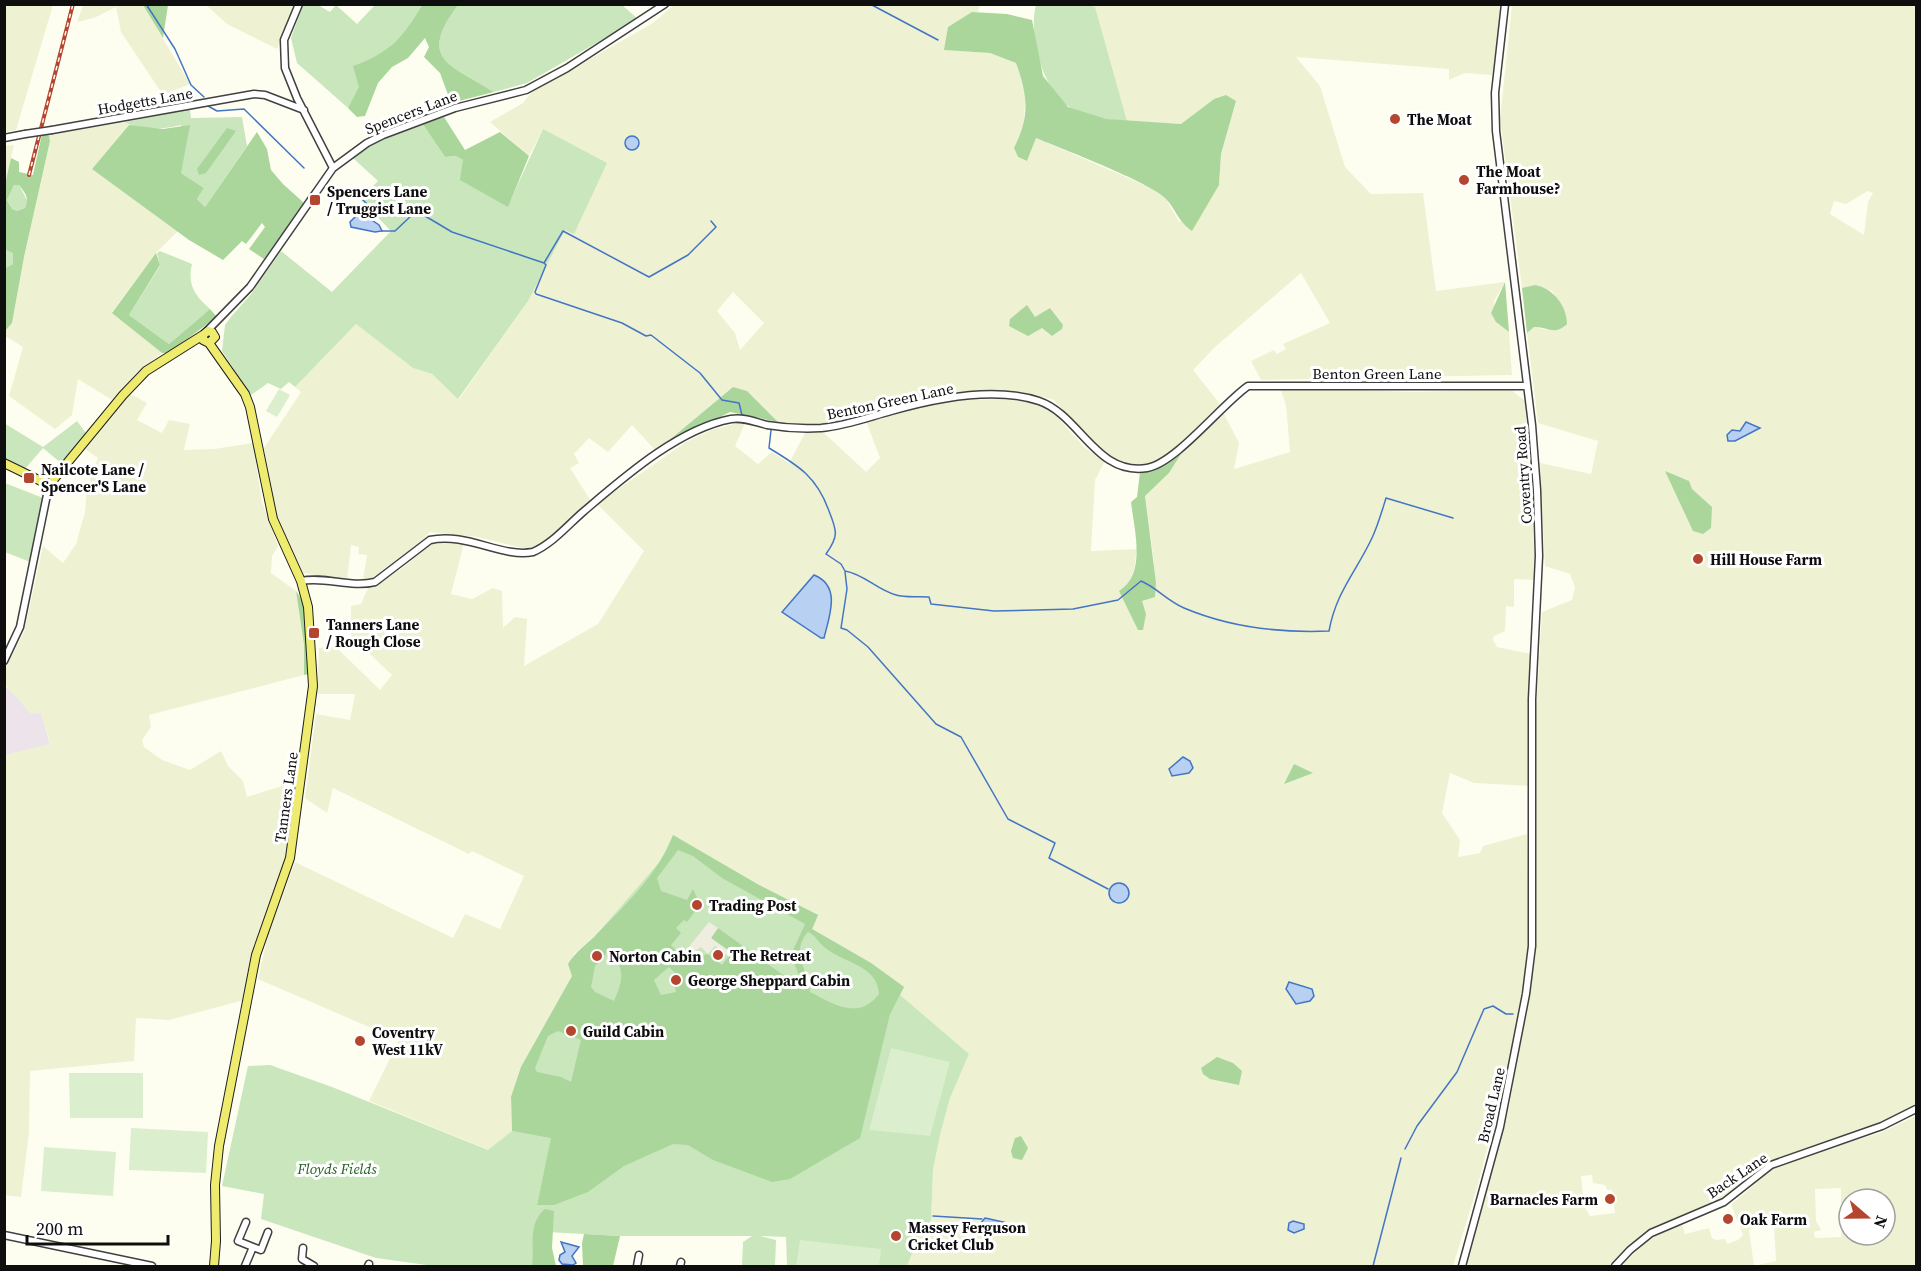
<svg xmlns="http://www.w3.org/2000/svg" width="1921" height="1271" viewBox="0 0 1921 1271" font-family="'Source Serif 4',serif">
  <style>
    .industrial { fill: #ece3eb }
    .farmland { fill: #eef2d2; fill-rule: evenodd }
    .green { fill: #c9e6bc }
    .forest { fill: #aad69c; fill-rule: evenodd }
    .pitch { fill: #dbeecd }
    .plaza { fill: #eeeddf }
    .water { fill: #b8d0f2; stroke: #4475c4; stroke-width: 1.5 }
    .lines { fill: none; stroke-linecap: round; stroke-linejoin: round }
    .stream { stroke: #4475c4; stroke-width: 1.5 }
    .minor-casing { stroke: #414141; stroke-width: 9 }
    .major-casing { stroke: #1f1f1f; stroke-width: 10 }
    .minor { stroke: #fff; stroke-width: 6 }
    .major { stroke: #efeb6f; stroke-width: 8 }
    .rail-casing { stroke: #b44630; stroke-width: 4 }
    .rail { stroke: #fff; stroke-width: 1.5; stroke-dasharray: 4.5; stroke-linecap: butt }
    .minor-bridge-casing { stroke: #414141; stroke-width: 9; stroke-linecap: butt }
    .minor-bridge { stroke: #fff; stroke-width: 6 }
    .poi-dot { fill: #b44630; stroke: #fff; stroke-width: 2 }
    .labels { text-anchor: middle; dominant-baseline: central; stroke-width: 6; stroke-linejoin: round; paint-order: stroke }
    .street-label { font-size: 15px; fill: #0e0e0e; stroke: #fff }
    .poi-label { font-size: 15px; font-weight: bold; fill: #0e0e0e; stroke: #fff; text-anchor: start }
    .park-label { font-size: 15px; font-style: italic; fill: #236123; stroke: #fff }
  </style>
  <rect width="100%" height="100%" fill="#fefef0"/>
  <path class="industrial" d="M 4,686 L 41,712 L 50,745 L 5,755 Z"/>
  <path class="farmland" d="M 5,4 L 53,5 L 16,130 L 5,132 Z
    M 83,5 L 143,5 L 190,84 L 163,95 L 121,32 L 116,7 L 94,18 L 77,22 Z
    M 206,5 L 296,5 L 277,49 L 227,24 Z
    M 674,5 L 980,5 L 978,12 L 972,12 L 945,50 L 990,53 L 1016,63 L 1026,92 L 1023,131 L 1014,148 L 1018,157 L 1027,161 L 1036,138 L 1149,187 L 1166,199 L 1179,222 L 1219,185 L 1221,154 L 1236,101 L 1214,99 L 1181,124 L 1127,121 L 1095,8 L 1087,5 L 1502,5 L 1492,75 L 1465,73 L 1449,80 L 1449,69 L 1296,57 L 1320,86 L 1345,167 L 1371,194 L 1423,193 L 1436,291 L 1505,282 L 1494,301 L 1496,322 L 1509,332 L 1512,375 L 1261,380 L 1251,361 L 1274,350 L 1277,354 L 1286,349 L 1283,344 L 1330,323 L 1301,273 L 1215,347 L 1193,370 L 1220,404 L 1180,445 L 1168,455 L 1150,464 L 1133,464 L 1115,459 L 1095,445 L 1054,400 L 1044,397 L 976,391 L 941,395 L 824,425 L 799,425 L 778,422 L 747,391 L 733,387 L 656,451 L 632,425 L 608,452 L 589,438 L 574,454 L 579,463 L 570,468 L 591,501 L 539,545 L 526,549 L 478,537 L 429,532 L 427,536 L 371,579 L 363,580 L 367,555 L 358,554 L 359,547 L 351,545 L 347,580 L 303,573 L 278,522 L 264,448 L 301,392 L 295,387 L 356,324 L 413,368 L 432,374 L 459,399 L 528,301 L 565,229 L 574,234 L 543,129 L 529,156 L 490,122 L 523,103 L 532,92 L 653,23 ZM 733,292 L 764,323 L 740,350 L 735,333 L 717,311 Z
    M 1512,5 L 1916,5 L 1916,1105 L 1888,1120 L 1761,1166 L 1727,1196 L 1651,1229 L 1631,1244 L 1609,1266 L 1467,1266 L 1509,1107 L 1536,954 L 1536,710 L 1542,612 L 1572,600 L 1575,587 L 1570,574 L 1545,566 L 1540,463 L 1591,474 L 1598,441 L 1538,423 L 1527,333 L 1534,327 L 1548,330 L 1563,308 L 1552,291 L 1535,285 L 1522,288 L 1500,119 ZM 1868,191 L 1873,193 L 1868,202 L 1864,235 L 1830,214 L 1834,201 L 1846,204 ZM 1592,1175 L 1593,1183 L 1605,1185 L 1607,1190 L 1612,1190 L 1615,1213 L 1590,1216 L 1584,1206 L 1581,1176 Z
    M 125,122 L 129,125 L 92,169 L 178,231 L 156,253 L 112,312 L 162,353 L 138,371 L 112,400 L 78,379 L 72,415 L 55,429 L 9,396 L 23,347 L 5,336 L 4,331 L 12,323 L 24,257 L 50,141 L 49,135 Z
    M 14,145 L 5,184 L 5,146 Z
    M 1280,388 L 1416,392 L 1510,389 L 1525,401 L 1536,580 L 1514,579 L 1514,607 L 1506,606 L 1505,631 L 1494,636 L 1493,640 L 1497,647 L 1531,654 L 1529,786 L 1474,783 L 1450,773 L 1442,813 L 1460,840 L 1458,857 L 1480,853 L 1483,846 L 1527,834 L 1529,953 L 1509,1064 L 1478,1184 L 1453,1266 L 907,1266 L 919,1236 L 931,1220 L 933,1170 L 940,1135 L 950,1098 L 969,1054 L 899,995 L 903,987 L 871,963 L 812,929 L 817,915 L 759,885 L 673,835 L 661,860 L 596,935 L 574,954 L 572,976 L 521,1067 L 511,1097 L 512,1131 L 489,1150 L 369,1101 L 399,1040 L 258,979 L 267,939 L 295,862 L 453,938 L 465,914 L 500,929 L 524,876 L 472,851 L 469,854 L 333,788 L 327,813 L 305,798 L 316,714 L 350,720 L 355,694 L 317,694 L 319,648 L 335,646 L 380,690 L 392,675 L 351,636 L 351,606 L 361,604 L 368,588 L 379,584 L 401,569 L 431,544 L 464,543 L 451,594 L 472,599 L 493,588 L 502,591 L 503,628 L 515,617 L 527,619 L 524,666 L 598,624 L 644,551 L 597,504 L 686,442 L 711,430 L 746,421 L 735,446 L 758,464 L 772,452 L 789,463 L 805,433 L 823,432 L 866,472 L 880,458 L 866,421 L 947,401 L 998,399 L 1031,402 L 1050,409 L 1085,448 L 1105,461 L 1095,480 L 1091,551 L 1137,549 L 1134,570 L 1127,587 L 1120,591 L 1138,629 L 1142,630 L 1142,601 L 1154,562 L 1145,496 L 1169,473 L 1186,446 L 1222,410 L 1239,443 L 1234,469 L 1290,452 L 1286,405 Z
    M 129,393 L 147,403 L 137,420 L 162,433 L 169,420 L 190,424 L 184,450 L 214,449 L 253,443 L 262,502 L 278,546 L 272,556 L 271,573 L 296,591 L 304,645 L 304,675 L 149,715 L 151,727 L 142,740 L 144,747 L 162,760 L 190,770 L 221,751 L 228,766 L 243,781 L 247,797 L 298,781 L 293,829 L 283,874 L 253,949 L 244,1000 L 169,1020 L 136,1018 L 134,1061 L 30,1071 L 29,1132 L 21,1197 L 4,1195 L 4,755 L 50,744 L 41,713 L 31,714 L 5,685 L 5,669 L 24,632 L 43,546 L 63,563 L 76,544 L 85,512 L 87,488 L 98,458 L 82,447 Z
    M 1916,1116 L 1916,1266 L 1625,1266 L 1624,1263 L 1651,1238 L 1682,1224 L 1685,1234 L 1709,1228 L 1712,1238 L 1716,1240 L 1725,1239 L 1727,1244 L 1738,1240 L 1743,1235 L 1731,1205 L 1773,1168 L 1819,1151 L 1880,1133 ZM 1841,1188 L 1841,1237 L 1815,1238 L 1814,1232 L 1821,1230 L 1816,1221 L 1815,1189 ZM 1849,1199 L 1885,1199 L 1885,1235 L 1849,1235 ZM 1774,1226 L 1776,1261 L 1754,1266 L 1749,1230 L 1758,1227 Z"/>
  <path class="green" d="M 303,5 L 318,5 L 330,12 L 336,5 L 357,24 L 375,5 L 422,5 L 408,30 L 378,57 L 354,66 L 360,87 L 348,108 L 297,63 L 291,38 Z
    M 458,5 L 622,5 L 638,19 L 527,83 L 494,92 C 450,64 417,60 458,5 Z
    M 1036,5 L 1087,5 L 1095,7 L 1127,121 C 1109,120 1083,117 1068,106 C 1042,88 1028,34 1036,5 Z
    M 190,109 L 191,118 L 242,117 L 247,146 L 205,207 L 197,199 L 204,188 L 181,173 L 181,125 C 163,129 141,132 125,122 Z
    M 422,123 L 445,157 L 457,156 L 463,160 L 508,206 L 543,129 L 607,163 L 574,234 L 565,230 L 528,301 L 458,399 L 432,374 L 413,368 L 356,324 L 295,387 L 289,382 L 281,389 L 268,383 L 251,395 L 222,351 L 225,325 L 230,318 L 252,293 L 281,251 L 332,292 L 391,231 L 360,199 L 378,181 L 353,158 L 371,145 Z
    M 14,185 L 19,185 L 28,202 L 25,208 L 17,211 L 12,209 L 7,200 Z
    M 5,249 L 14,253 L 13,264 L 5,269 Z
    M 160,251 L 192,264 C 187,285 195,296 210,309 L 169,344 L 129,315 L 160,266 L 157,253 Z
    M 77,421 L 86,433 L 61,463 L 43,448 L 25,469 L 5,460 L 4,423 L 43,447 Z
    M 5,483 L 43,498 L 30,562 L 5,552 Z
    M 673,835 L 759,885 L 818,915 L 812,929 L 871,963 L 904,987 L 900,995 L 969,1054 L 950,1098 L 940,1135 L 933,1170 L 931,1220 L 919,1236 L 907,1266 L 787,1266 L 786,1237 L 760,1236 L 776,1240 L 775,1266 L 742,1266 L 743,1242 L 752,1236 L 620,1236 L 547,1232 L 540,1266 L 434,1266 L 376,1258 L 261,1219 L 264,1194 L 222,1186 L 248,1066 L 270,1065 L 332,1087 L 488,1150 L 512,1131 L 552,1137 L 537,1205 L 564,1141 L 519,1111 L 511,1097 L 521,1067 L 596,935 L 661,860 Z"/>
  <path class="forest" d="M 142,5 L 168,5 L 163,38 L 143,5 Z
    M 422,5 L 458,5 C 417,60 450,64 494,92 L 451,103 L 440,73 L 424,57 L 429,47 L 425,38 L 408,58 L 392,67 L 378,83 L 365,116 L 357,117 L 348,108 L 359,87 L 353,66 C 388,54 404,37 422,5 Z
    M 972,12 L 1007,14 L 1032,20 L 1043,76 L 1068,107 L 1106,119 L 1181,124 L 1214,99 L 1226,95 L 1236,101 L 1221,154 L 1219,185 L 1192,231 C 1177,220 1177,211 1166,199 C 1150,182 1062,149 1036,138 L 1027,161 L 1018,157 L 1014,148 C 1030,116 1028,96 1016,63 L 990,53 L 944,50 L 948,27 Z
    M 444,117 L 465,150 L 500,132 L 529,156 L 508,207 L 460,180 L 463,160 L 456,156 L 445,157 L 422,123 Z
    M 129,125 L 163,129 L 190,125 L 181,173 L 204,188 L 197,199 L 205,207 L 257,132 L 267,149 L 271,170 L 283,184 L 304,203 L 264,259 L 249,249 L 265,227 L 262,223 L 246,244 L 242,241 L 223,260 L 189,240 L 92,169 Z
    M 227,128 L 236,131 L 206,173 L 199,175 L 197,169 Z
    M 42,134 L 49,135 L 50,141 L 24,257 L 12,323 L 5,331 L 4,269 L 13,264 L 13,253 L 4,249 L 5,184 L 11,158 L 19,162 L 19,172 L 33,175 ZM 14,185 L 19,185 C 25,193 30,198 25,208 L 17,211 L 12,209 L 7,200 Z
    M 156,253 L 160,265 L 129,315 L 169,344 L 210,309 L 217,317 L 168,353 L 162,353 L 112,313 Z
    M 1505,282 L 1509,332 L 1496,322 L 1491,313 Z
    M 1535,285 C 1553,288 1567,306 1567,324 C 1554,336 1549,327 1534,327 L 1527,333 L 1522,288 Z
    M 1027,305 L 1035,317 L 1050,308 L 1063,325 L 1062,329 L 1052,336 L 1042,328 L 1028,336 L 1009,326 L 1010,319 Z
    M 733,387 L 747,391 L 778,422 L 730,412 L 661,447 Z
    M 1186,446 L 1169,473 L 1145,496 L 1156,583 L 1155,597 L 1142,601 L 1146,614 L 1143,630 L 1138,630 L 1119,591 C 1147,574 1134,529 1131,502 L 1137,497 L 1140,472 L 1162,466 Z
    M 1665,471 L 1689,481 L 1692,489 L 1712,507 L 1711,528 L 1703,534 L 1693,531 Z
    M 296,591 C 312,612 308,649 309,674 L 304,675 L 304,645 Z
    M 1294,764 L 1313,773 L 1284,784 Z
    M 673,835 L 759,885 L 818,915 L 812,929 L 871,963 L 904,987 L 890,1014 L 860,1138 L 790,1179 L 772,1182 L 713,1160 L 688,1145 L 673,1144 L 624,1166 L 588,1192 L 554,1205 L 537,1205 L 551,1138 L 512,1131 L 511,1097 L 521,1067 L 572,976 L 568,964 C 575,952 587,944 597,934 C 625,905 659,873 673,835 ZM 678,850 L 693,856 L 722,878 L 805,924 L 791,955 L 805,991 L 718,928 L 711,938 L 731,953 L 722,965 L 708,954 L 684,959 L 671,945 L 681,933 L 676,928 L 684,920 L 687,922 L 696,910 L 694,901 L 698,900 L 693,889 L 687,900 L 661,891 L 657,878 ZM 808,932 C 816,936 817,940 822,945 C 836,959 860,962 872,976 C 877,982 878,987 879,994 C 858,1021 834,1004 810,992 C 808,970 790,952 808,932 ZM 609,951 C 626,968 623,981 614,1001 L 595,992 L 591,987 L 595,966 ZM 669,967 L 677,975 L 673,977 L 676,992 L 661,995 L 654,980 ZM 558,1031 L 581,1040 L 571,1082 L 561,1077 L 537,1072 L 535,1068 L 548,1036 Z
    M 1217,1057 L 1233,1063 L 1242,1071 L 1239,1085 L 1210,1079 L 1203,1074 L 1201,1068 Z
    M 1021,1136 L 1028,1148 L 1022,1160 L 1013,1158 L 1011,1151 L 1015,1138 Z
    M 545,1209 L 554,1211 L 552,1248 L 556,1266 L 532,1266 C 535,1247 527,1224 545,1209 Z
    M 584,1234 L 620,1236 L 613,1266 L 583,1266 L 582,1243 Z"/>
  <path class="pitch" d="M 279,389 L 290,395 L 277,417 L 266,411 Z
    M 891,1048 L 950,1062 L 930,1136 L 869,1130 Z
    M 143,1073 L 143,1118 L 70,1118 L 69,1073 Z
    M 131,1128 L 208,1132 L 206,1173 L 129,1170 Z
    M 44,1147 L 116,1152 L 113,1196 L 41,1191 Z
    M 800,1240 L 881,1249 L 879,1266 L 796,1266 Z"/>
  <path class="plaza" d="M 709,922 L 718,928 L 711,938 L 732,953 L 729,957 L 715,946 L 708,954 L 701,947 L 692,953 L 687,949 Z"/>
  <path class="water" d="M625 143a7 7 0 1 1 14 0a7 7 0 1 1-14 0Z
    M 360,212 L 379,225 L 382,231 L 375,232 L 351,227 L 350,222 Z
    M 1746,422 L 1760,428 L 1735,441 L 1728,441 L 1727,435 L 1732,430 L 1740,431 Z
    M 814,575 C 842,586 829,617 824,638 L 821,638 L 782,612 Z
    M 1183,757 L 1190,761 L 1193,768 L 1189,773 L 1172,776 L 1169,769 Z
    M1109 893a10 10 0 1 1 20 0a10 10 0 1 1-20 0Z
    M 1289,982 L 1312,989 L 1314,996 L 1310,1001 L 1296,1004 L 1286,989 Z
    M 985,1218 L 1003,1222 L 989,1228 L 980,1224 Z
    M 1293,1221 L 1304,1224 L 1304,1229 L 1294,1233 L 1288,1230 L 1289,1223 Z
    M 561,1242 L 579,1247 L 572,1256 L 576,1263 L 573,1265 L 562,1264 L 559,1260 L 560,1255 L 565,1252 Z"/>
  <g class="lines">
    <path class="stream" d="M 146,4 L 175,49 L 191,85 L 204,97
      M 870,4 L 938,40
      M 208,106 L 217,111 L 244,109 L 304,168
      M 363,200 L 368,205 L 368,216
      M 415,210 L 452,232 L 544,263 L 546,265 L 535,292 L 536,294 L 622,323 L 646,336 L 651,335 L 700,373 L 722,400 L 739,403 L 742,415 L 773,423
      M 382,231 L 395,231 L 412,215
      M 544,263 L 563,231 L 649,277 L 688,255 L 716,227 L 711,221
      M 771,430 L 769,448 C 799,466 817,477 829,511 C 837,531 839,536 826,554 L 841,564 L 845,571 C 864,574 877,590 896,595 C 906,598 918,596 929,597 L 931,604 L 994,611 L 1073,609 L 1118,600 L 1141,581 C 1156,587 1166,600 1184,608 C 1229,627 1281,633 1329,631 C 1336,592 1356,572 1372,538 C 1378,525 1382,511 1386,498 L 1453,518
      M 845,572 L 847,589 L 841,628 L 847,630 L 868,647 L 936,724 L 961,737 L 1008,819 L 1055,843 L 1049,858 L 1108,889
      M 1405,1149 L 1417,1126 L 1457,1072 L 1484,1009 L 1493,1006 L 1506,1014 L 1513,1014
      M 933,1216 L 982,1219
      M 1373,1266 L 1401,1158"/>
    <g class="minor-casing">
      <path id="minor" d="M 299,4 L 284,40 L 285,68 L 297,98 L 333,168
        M 52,130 L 254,94 L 265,95 L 304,110
        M 4,138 L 25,134
        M 206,332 L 250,287 L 333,168 L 367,143 L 383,135 L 455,108 L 526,90 L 567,68 L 665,4
        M 301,581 C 325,576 350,588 375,582 L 430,540 C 467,532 501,558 533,552 C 552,544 568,525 583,512 C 623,478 678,429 731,419 C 744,417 755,422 767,425 C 785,428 803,429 821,428 C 845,426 869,417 891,411 C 936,398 994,386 1039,401 C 1080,415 1096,476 1147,468 C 1176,463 1221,405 1248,386 L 1527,386
        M 4,661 L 20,627 L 49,485
        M 4,1235 L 152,1266
        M 253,1247 L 261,1250 L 268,1232
        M 303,1248 L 302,1259 L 314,1266
        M 245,1266 L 253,1247 L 238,1241 L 246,1222
        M 368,1266 L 369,1264
        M 637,1266 L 639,1255
        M 680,1266 L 681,1262
        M 1462,1266 L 1500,1127 L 1526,994 L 1532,946 L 1532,699 L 1539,556 L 1537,490 L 1532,425 L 1496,131 L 1495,93 L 1505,4
        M 1615,1266 L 1630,1250 L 1651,1233 L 1724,1202 L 1771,1165 L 1882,1126 L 1916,1109"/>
    </g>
    <g class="major-casing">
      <path id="major" d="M 209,343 L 215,337 L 212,332 L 208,331 L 203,335 L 203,340 L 209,343 L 245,394 L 250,407 L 273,519 L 301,581 L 308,607 L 313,686 L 290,858 L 256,955 L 219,1146 L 215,1185 L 216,1241 L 214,1266
        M 4,463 L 49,485 L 123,395 L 146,371 L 203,335"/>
    </g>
    <use href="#minor" class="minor"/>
    <use href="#major" class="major"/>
    <g class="rail-casing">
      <path id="rail" d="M 29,175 L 73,4"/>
    </g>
    <use href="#rail" class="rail"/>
    <g class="minor-bridge-casing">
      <path id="minor-bridge" d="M 25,134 L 52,130"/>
    </g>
    <use href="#minor-bridge" class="minor-bridge"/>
  </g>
  <g class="poi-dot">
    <circle cx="1395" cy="119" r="6"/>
    <circle cx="1464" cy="180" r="6"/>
    <rect x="309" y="194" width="12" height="12" rx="3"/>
    <rect x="23" y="472" width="12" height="12" rx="3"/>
    <circle cx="1698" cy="559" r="6"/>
    <rect x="308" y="627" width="12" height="12" rx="3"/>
    <circle cx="697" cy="905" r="6"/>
    <circle cx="718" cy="955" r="6"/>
    <circle cx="597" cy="956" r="6"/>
    <circle cx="676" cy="980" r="6"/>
    <circle cx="571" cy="1031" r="6"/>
    <circle cx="360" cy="1041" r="6"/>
    <circle cx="1610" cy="1199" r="6"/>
    <circle cx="1728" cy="1219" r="6"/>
    <circle cx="896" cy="1236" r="6"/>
  </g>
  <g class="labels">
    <g class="street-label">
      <text transform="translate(145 101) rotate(-10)">Hodgetts Lane</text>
      <text transform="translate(411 112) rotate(-21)">Spencers Lane</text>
      <text x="1377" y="373">Benton Green Lane</text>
      <text transform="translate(890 401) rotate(-12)">Benton Green Lane</text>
      <text transform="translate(1523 475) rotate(-94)">Coventry Road</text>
      <text transform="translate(286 797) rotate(-82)">Tanners Lane</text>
      <text transform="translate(1491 1105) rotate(-77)">Broad Lane</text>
      <text transform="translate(1737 1175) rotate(-34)">Back Lane</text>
    </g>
    <g class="poi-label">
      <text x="1407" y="119">The Moat</text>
      <text x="1476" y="171">The Moat<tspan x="1476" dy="17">Farmhouse?</tspan></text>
      <text x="327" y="191">Spencers Lane<tspan x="327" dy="17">/ Truggist Lane</tspan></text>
      <text x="41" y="469">Nailcote Lane /<tspan x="41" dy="17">Spencer'S Lane</tspan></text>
      <text x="1710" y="559">Hill House Farm</text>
      <text x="326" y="624">Tanners Lane<tspan x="326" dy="17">/ Rough Close</tspan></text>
      <text x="709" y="905">Trading Post</text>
      <text x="730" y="955">The Retreat</text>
      <text x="609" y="956">Norton Cabin</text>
      <text x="688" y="980">George Sheppard Cabin</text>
      <text x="583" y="1031">Guild Cabin</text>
      <text x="372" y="1032">Coventry<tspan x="372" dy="17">West 11kV</tspan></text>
      <text x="1598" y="1199" text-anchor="end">Barnacles Farm</text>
      <text x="1740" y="1219">Oak Farm</text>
      <text x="908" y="1227">Massey Ferguson<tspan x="908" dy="17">Cricket Club</tspan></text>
    </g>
    <g class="park-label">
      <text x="337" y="1168">Floyds Fields</text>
    </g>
  </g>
  <rect width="1921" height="1271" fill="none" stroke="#0e0e0e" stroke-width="12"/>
  <g transform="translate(1867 1217) rotate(110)"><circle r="28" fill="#ffffff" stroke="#9f9f9f" stroke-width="1.5"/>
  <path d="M0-4.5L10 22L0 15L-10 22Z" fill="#b44630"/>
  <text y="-9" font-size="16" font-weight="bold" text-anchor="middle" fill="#0e0e0e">N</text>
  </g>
  <path d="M27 1235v9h141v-9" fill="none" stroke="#0e0e0e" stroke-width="3"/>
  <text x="36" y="1235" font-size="18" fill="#0e0e0e" stroke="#ffffff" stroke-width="4.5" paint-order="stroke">200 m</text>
</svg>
